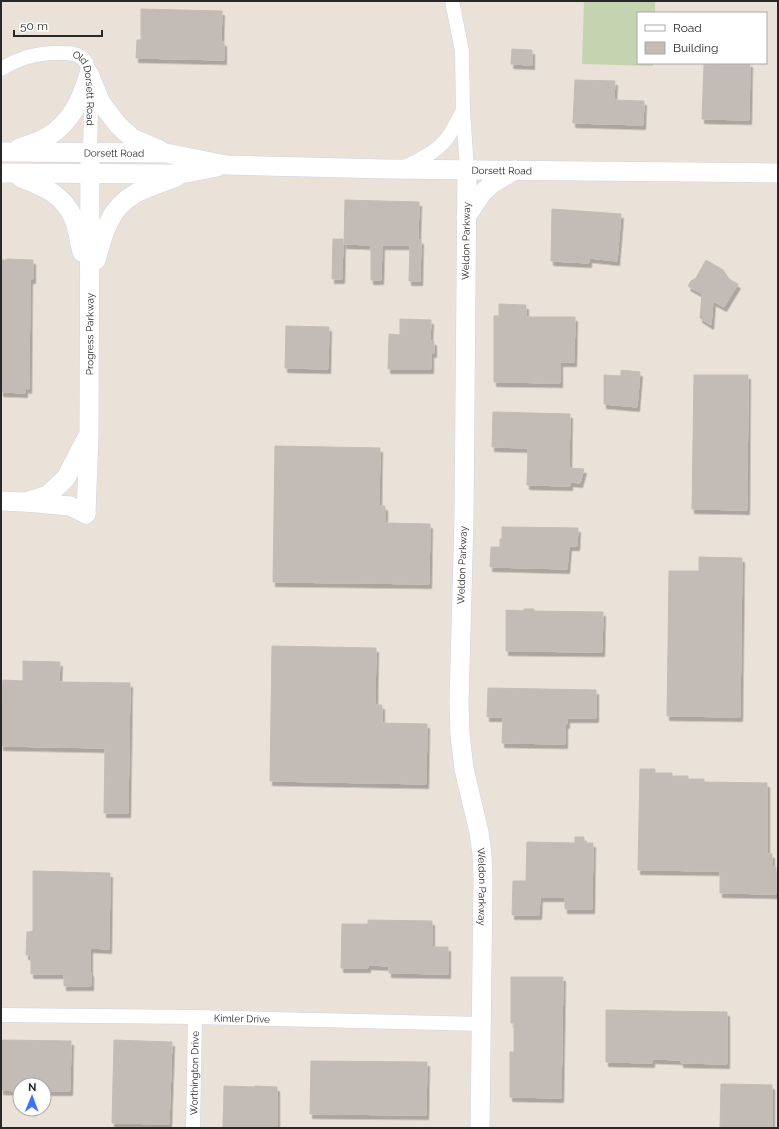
<svg xmlns="http://www.w3.org/2000/svg" width="779" height="1129" viewBox="0 0 779 1129" font-family="Raleway,sans-serif">
  <style>
    .cemetery { fill: #c6d3b1 }
    .building { fill: #c2bbb6; stroke: #c5bdb3; filter: url(#shadow) }
    .lines { fill: none; stroke-linecap: round; stroke-linejoin: round }
    .street-casing { stroke: #cfd4e0; stroke-width: 15 }
    .secondary-casing { stroke: #cfd4e0; stroke-width: 20 }
    .street { stroke: #fff; stroke-width: 14 }
    .secondary { stroke: #fff; stroke-width: 19 }
    .labels { text-anchor: middle; dominant-baseline: central; stroke-width: 3; stroke-linejoin: round; paint-order: stroke }
    .street-label { font-size: 10px; fill: #282828; stroke: #fff }
  </style>
  <defs>
    <filter id="shadow"><feDropShadow dx="2.5" dy="4.5" stdDeviation="0" flood-color="#0004"/></filter>
  </defs>
  <rect width="100%" height="100%" fill="#eae1d9"/>
  <path class="cemetery" d="M 584,1 L 655,1 L 655,13 L 638,13 L 638,63 L 653,63 L 653,66 L 582,64 Z"/>
  <path class="building" d="M 141,9 L 222,11 L 221,42 L 224,42 L 224,60 L 136,58 L 137,40 L 141,40 Z
    M 512,49 L 532,50 L 532,65 L 511,64 Z
    M 719,63 L 750,63 L 749,120 L 702,119 L 704,64 L 719,65 Z
    M 575,80 L 615,81 L 614,100 L 644,101 L 643,125 L 573,123 Z
    M 345,200 L 419,202 L 418,240 L 421,240 L 420,281 L 409,281 L 410,245 L 382,245 L 381,280 L 371,280 L 371,245 L 344,244 Z
    M 552,209 L 621,214 L 617,261 L 589,258 L 589,263 L 551,261 Z
    M 333,239 L 343,239 L 342,279 L 332,279 Z
    M 7,259 L 33,260 L 33,279 L 30,279 L 29,389 L 25,388 L 25,393 L 1,392 L 1,260 L 7,260 Z
    M 706,260 L 723,270 L 729,279 L 738,284 L 724,307 L 713,301 L 711,325 L 700,318 L 702,294 L 688,286 L 691,281 L 696,278 Z
    M 499,304 L 526,305 L 526,317 L 575,317 L 574,362 L 560,362 L 560,383 L 494,382 L 494,316 L 499,316 Z
    M 400,319 L 431,320 L 430,341 L 434,341 L 434,353 L 431,353 L 431,369 L 388,369 L 389,334 L 400,335 Z
    M 286,326 L 329,327 L 328,369 L 285,368 Z
    M 621,370 L 640,372 L 637,407 L 604,404 L 604,375 L 621,376 Z
    M 694,375 L 748,375 L 747,510 L 692,509 Z
    M 493,412 L 570,414 L 569,468 L 584,469 L 580,483 L 570,482 L 570,486 L 527,485 L 528,448 L 492,447 Z
    M 275,446 L 380,448 L 379,506 L 385,506 L 385,523 L 430,524 L 429,584 L 273,582 Z
    M 502,527 L 578,528 L 577,546 L 569,546 L 567,569 L 490,567 L 491,547 L 500,547 L 500,539 L 502,539 Z
    M 699,557 L 742,558 L 740,717 L 667,716 L 669,571 L 699,571 Z
    M 524,609 L 534,609 L 534,611 L 603,612 L 602,652 L 506,651 L 506,610 L 524,611 Z
    M 272,646 L 376,648 L 375,705 L 382,705 L 382,723 L 427,724 L 426,784 L 270,781 Z
    M 23,661 L 60,662 L 59,682 L 130,683 L 128,813 L 104,813 L 105,748 L 1,746 L 1,701 L 2,701 L 3,680 L 23,681 Z
    M 488,688 L 596,690 L 596,718 L 567,718 L 567,724 L 565,724 L 565,744 L 502,743 L 503,717 L 487,717 Z
    M 640,769 L 655,769 L 655,773 L 672,773 L 672,776 L 688,776 L 688,779 L 704,779 L 704,782 L 767,783 L 767,854 L 772,854 L 772,867 L 776,867 L 776,894 L 720,893 L 720,871 L 638,870 Z
    M 575,837 L 584,837 L 584,843 L 593,843 L 592,909 L 565,909 L 565,897 L 540,897 L 539,915 L 512,915 L 513,881 L 526,881 L 527,842 L 575,843 Z
    M 33,871 L 110,873 L 109,949 L 90,948 L 90,972 L 91,972 L 91,986 L 64,986 L 64,974 L 31,974 L 31,955 L 26,955 L 27,932 L 33,931 Z
    M 368,920 L 432,921 L 432,947 L 448,947 L 448,974 L 389,973 L 389,966 L 368,965 L 368,968 L 341,968 L 342,924 L 368,924 Z
    M 511,977 L 563,977 L 561,1098 L 510,1097 L 510,1052 L 514,1052 L 514,1023 L 511,1023 Z
    M 606,1010 L 727,1012 L 727,1064 L 681,1063 L 681,1060 L 652,1059 L 652,1063 L 606,1062 Z
    M 1,1040 L 71,1041 L 70,1091 L 44,1091 L 44,1085 L 20,1085 L 20,1091 L 1,1090 Z
    M 114,1040 L 172,1042 L 169,1124 L 112,1123 Z
    M 311,1061 L 427,1062 L 426,1115 L 310,1114 Z
    M 721,1084 L 772,1085 L 772,1128 L 720,1128 Z
    M 224,1086 L 255,1087 L 255,1086 L 277,1087 L 277,1128 L 223,1128 Z"/>
  <g class="lines">
    <g class="street-casing">
      <g id="street">
        <path d="M 452,1 L 462,51 L 463,110 L 467,169"/>
        <path id="s1" d="M 1,69 C 19,58 36,53 56,53 C 66,53 79,52 85,61 C 94,75 90,134 90,153"/>
        <path d="M 402,168 C 416,162 431,155 442,144 C 451,135 457,122 463,110"/>
        <path id="s2" d="M 1,1015 L 195,1017 L 482,1024"/>
        <path id="s3" d="M 193,1128 L 195,1017"/>
      </g>
    </g>
    <g class="secondary-casing">
      <g id="secondary">
        <path d="M 89,74 L 101,103 L 118,125 L 132,138 L 160,150"/>
        <path d="M 19,148 C 29,145 40,142 49,136 C 72,121 81,100 89,74"/>
        <path id="s4" d="M 1,152 L 166,153 L 226,165 L 386,169 L 778,173"/>
        <path id="s5" d="M 467,169 L 464,517 L 459,703 L 460,734 L 464,769 L 479,832 L 482,854 L 483,880 L 480,1128"/>
        <path d="M 1,173 L 181,174 L 217,167"/>
        <path d="M 21,178 C 43,186 64,195 74,219 C 78,229 79,241 82,252"/>
        <path d="M 466,217 L 482,193 L 493,183 L 515,170"/>
        <path d="M 96,260 C 103,235 109,209 133,195 C 146,187 162,183 176,177"/>
        <path d="M 1,501 L 25,502 L 70,506 L 86,514"/>
        <path d="M 25,502 L 48,495 L 66,478 L 86,439"/>
        <path id="s6" d="M 86,514 L 89,434 L 90,153"/>
      </g>
    </g>
    <use href="#street" class="street"/>
    <use href="#secondary" class="secondary"/>
  </g>
  <g class="labels">
    <g class="street-label">
      <text stroke="none"><textPath href="#s1" startOffset="115">Old Dorsett Road</textPath></text>
      <text stroke="none"><textPath href="#s4" startOffset="113">Dorsett Road</textPath></text>
      <text stroke="none"><textPath href="#s4" startOffset="502">Dorsett Road</textPath></text>
      <text transform="translate(466 241) rotate(-89)">Weldon Parkway</text>
      <text stroke="none"><textPath href="#s6" startOffset="180">Progress Parkway</textPath></text>
      <text transform="translate(462 565) rotate(-88)">Weldon Parkway</text>
      <text stroke="none"><textPath href="#s5" startOffset="720">Weldon Parkway</textPath></text>
      <text stroke="none"><textPath href="#s2" startOffset="241">Kimler Drive</textPath></text>
      <text stroke="none"><textPath href="#s3" startOffset="55">Worthington Drive</textPath></text>
    </g>
  </g>
  <rect width="779" height="1129" fill="none" stroke="#282828" stroke-width="4"/>
  <rect x="637" y="12" width="130" height="52" fill="#ffffff" stroke="#a9a9a9"/>
  <rect x="645" y="25" width="20" height="6" fill="#ffffff" stroke="#a9a9a9"/>
  <text x="673" y="32" font-size="12" fill="#282828">Road</text>
  <rect x="645" y="42" width="20" height="12" fill="#c2bbb6" stroke="#a9a9a9"/>
  <text x="673" y="52" font-size="12" fill="#282828">Building</text>
  <g transform="translate(32 1097) rotate(1)"><circle r="19" fill="#ffffff" stroke="#a9a9a9"/>
  <path d="M0-3L7 15L0 10L-7 15Z" fill="#3d74f3"/>
  <text y="-6" font-size="11" font-weight="bold" text-anchor="middle" fill="#282828">N</text>
  </g>
  <path d="M14 30v6h88v-6" fill="none" stroke="#282828" stroke-width="2"/>
  <text x="20" y="30" font-size="12" fill="#282828" stroke="#ffffff" stroke-width="3" paint-order="stroke">50 m</text>
</svg>
